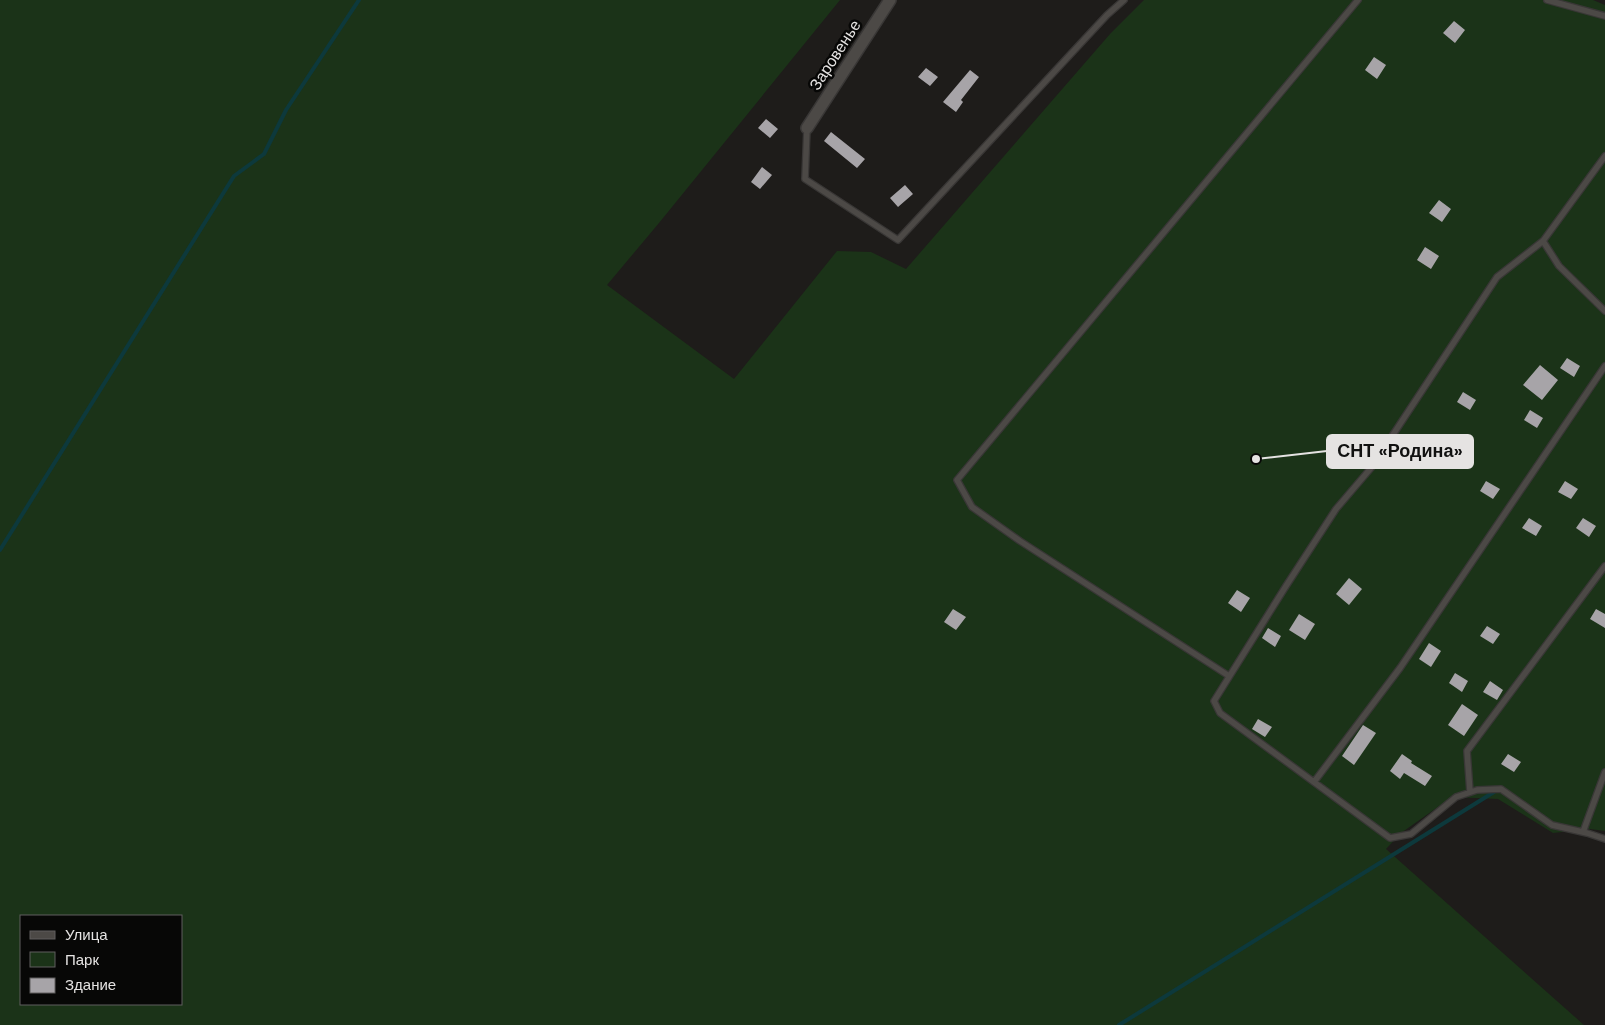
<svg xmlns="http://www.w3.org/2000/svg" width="1605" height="1025" viewBox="0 0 1605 1025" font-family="'DM Sans',sans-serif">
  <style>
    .green { fill: #1b3318; fill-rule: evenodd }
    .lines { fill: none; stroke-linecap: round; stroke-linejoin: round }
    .stream { stroke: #0d393c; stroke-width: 4 }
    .building { fill: #a7a4a8 }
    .service-casing { stroke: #393736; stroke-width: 8 }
    .minor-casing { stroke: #393736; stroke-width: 14 }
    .service { stroke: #4c4946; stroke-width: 5.5 }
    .minor { stroke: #4c4946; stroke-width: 11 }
    .labels { text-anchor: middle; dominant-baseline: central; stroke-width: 5; stroke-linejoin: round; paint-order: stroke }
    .street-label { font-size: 16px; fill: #e5e3e2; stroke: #070706 }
    .leader { fill: none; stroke: #e5e3e2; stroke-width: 2 }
    .callout-dot { fill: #e5e3e2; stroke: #070706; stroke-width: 2 }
    .callout { fill: #e5e3e2; stroke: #e5e3e2; stroke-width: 2 }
    .callout-label { font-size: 18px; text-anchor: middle; font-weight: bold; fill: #111 }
  </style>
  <rect width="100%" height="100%" fill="#1e1c1a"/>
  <path class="green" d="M 0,0 L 840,0 L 659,223 L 607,285 L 734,379 L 837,251 L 871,252 L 906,269 L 1110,34 L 1144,0 L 1593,0 L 1605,5 L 1605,831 L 1590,829 L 1553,833 L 1498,799 L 1452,797 L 1401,833 L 1386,849 L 1584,1025 L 0,1025 ZM 21,916 L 181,916 L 181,1004 L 21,1004 Z"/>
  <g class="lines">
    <path class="stream" d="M 0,550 L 234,176 L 264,154 L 286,110 L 359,0
      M 1119,1025 L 1494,792"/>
  </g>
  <path class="building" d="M 1454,21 L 1465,30 L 1455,43 L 1443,33 Z
    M 1374,57 L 1386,65 L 1377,79 L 1365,70 Z
    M 926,68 L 938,77 L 930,86 L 918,77 Z
    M 970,70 L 979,77 L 961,100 L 963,102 L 956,112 L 943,102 Z
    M 766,119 L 778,129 L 770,138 L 758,128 Z
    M 831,132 L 865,159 L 857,168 L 824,141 Z
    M 762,167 L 772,175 L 760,189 L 751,182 Z
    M 905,185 L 913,194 L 898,207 L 890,198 Z
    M 1439,200 L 1451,209 L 1442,222 L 1429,213 Z
    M 1425,247 L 1439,256 L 1431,269 L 1417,260 Z
    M 1567,358 L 1580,366 L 1574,377 L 1560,368 Z
    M 1540,365 L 1558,380 L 1542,400 L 1523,385 Z
    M 1463,392 L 1476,400 L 1470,410 L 1457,402 Z
    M 1530,410 L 1543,418 L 1537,428 L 1524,420 Z
    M 1486,481 L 1500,489 L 1493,499 L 1480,491 Z
    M 1565,481 L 1578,489 L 1571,499 L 1558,492 Z
    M 1529,518 L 1542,526 L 1536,536 L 1522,528 Z
    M 1583,518 L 1596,526 L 1589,537 L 1576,528 Z
    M 1349,578 L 1362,589 L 1349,605 L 1336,594 Z
    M 1237,590 L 1250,598 L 1241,612 L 1228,603 Z
    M 953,609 L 966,617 L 956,630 L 944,622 Z
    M 1596,609 L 1605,614 L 1605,628 L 1590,619 Z
    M 1299,614 L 1315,624 L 1305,640 L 1289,630 Z
    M 1487,626 L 1500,634 L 1493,644 L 1480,636 Z
    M 1268,628 L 1281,636 L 1275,647 L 1262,638 Z
    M 1429,643 L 1441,651 L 1431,667 L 1419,659 Z
    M 1455,673 L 1468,681 L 1462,692 L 1449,683 Z
    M 1490,681 L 1503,690 L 1497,700 L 1483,692 Z
    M 1462,704 L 1478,715 L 1464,736 L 1448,725 Z
    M 1258,719 L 1272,727 L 1265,737 L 1252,729 Z
    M 1363,725 L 1376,733 L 1354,765 L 1342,756 Z
    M 1402,754 L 1412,761 L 1411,763 L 1432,776 L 1425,786 L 1404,773 L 1400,779 L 1390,771 Z
    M 1508,754 L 1521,762 L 1514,772 L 1501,764 Z"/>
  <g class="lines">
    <g class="service-casing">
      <path id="service" d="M 1547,0 L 1605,16
        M 807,128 L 805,179 L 898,240 L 1107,15 L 1124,0
        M 1605,156 L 1543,241 L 1497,277 L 1371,468 L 1336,509 L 1286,586 L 1214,701 L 1220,713 L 1390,838 L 1411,834 L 1456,797 L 1477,790 L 1501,789 L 1552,825 L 1587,833 L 1605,839
        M 1543,241 L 1559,266 L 1605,311
        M 1229,676 L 1020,541 L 972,507 L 957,480 L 1358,0
        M 1314,782 L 1400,668 L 1605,366
        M 1470,792 L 1467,751 L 1605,566
        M 1583,832 L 1605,772"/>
    </g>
    <g class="minor-casing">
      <path id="minor" d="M 807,128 L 890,0"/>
    </g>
    <use href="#service" class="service"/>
    <use href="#minor" class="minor"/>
  </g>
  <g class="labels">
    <g class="street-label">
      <text transform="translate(835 55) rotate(-57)">Заровенье</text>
    </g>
  </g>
  <path class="leader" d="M1256 459L1327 451"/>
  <circle class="callout-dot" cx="1256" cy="459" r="5"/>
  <rect class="callout" x="1327" y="435" width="146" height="33" rx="5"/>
  <g class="callout-label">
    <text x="1400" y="457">СНТ «Родина»</text>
  </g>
  <rect x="20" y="915" width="162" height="90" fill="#070706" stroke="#605f5e"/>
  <rect x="30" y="931" width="25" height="8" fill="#4c4946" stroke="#605f5e"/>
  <text x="65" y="940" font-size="15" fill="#e5e3e2">Улица</text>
  <rect x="30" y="952" width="25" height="15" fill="#1b3318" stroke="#605f5e"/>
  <text x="65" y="965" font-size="15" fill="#e5e3e2">Парк</text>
  <rect x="30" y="978" width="25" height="15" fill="#a7a4a8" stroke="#605f5e"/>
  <text x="65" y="990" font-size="15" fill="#e5e3e2">Здание</text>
</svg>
